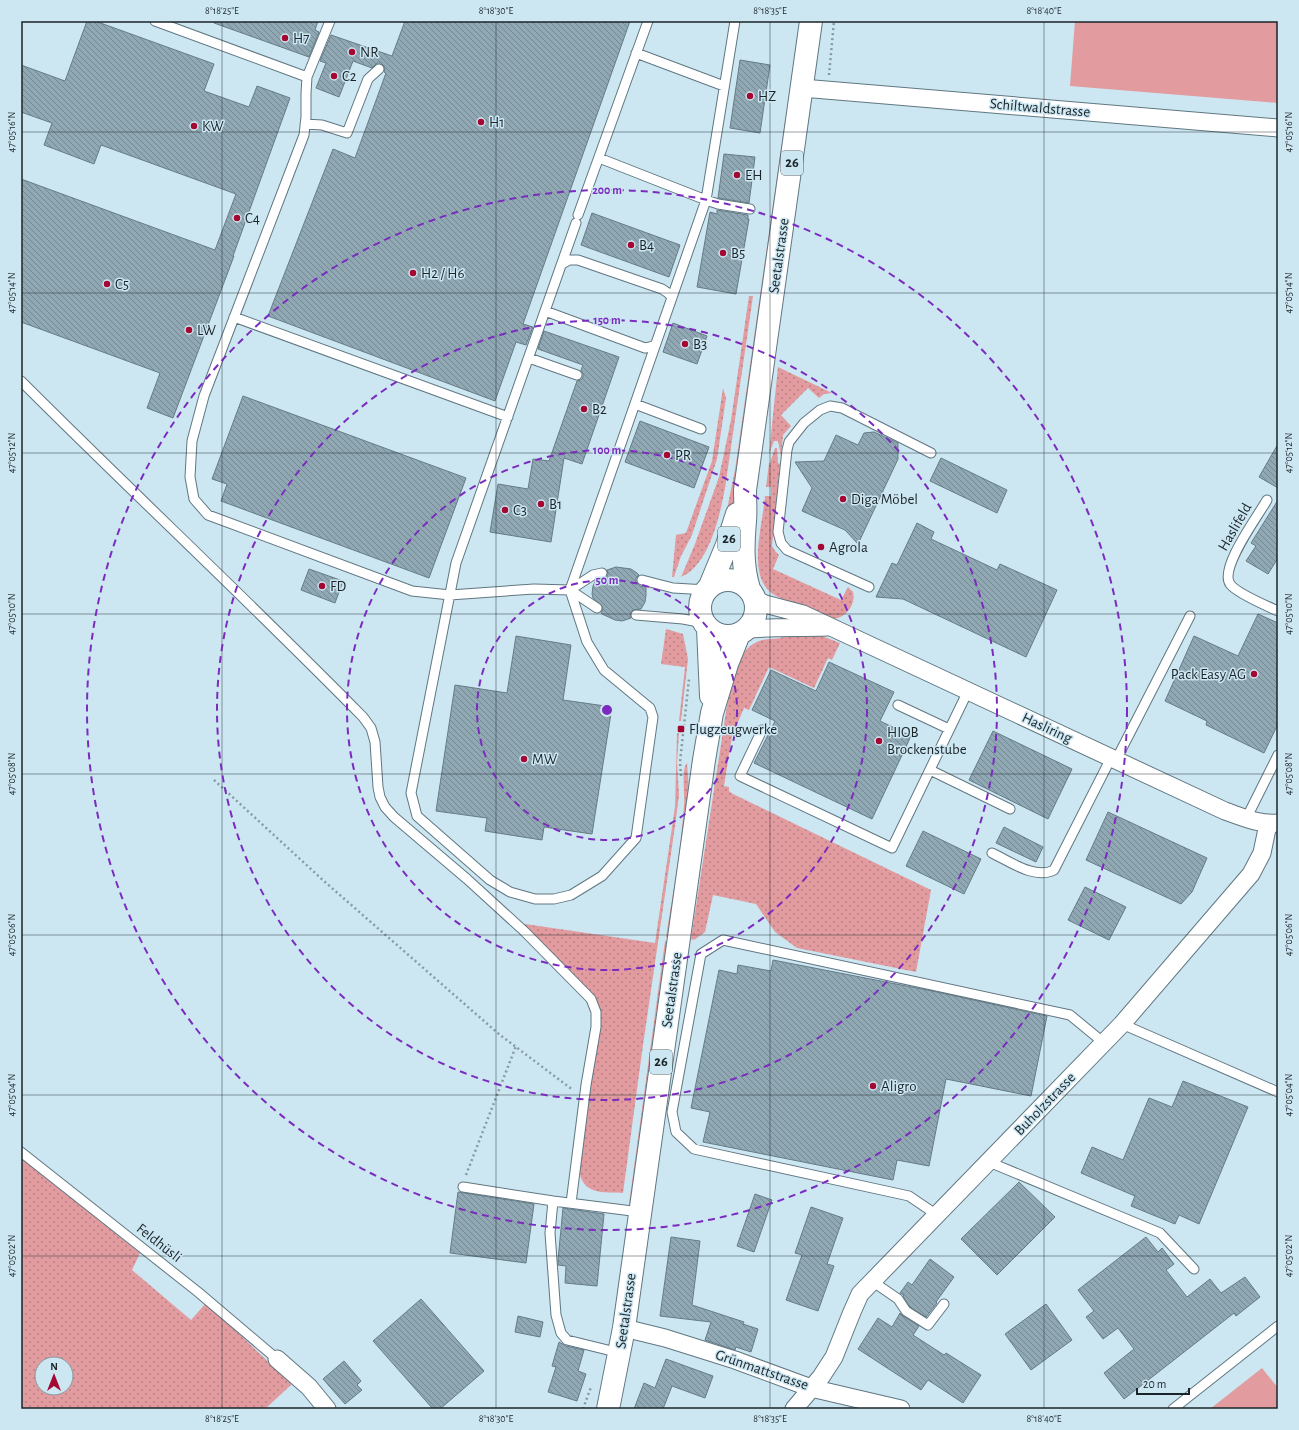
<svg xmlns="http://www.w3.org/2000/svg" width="1299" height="1430" viewBox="0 0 1299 1430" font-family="'Alegreya Sans',sans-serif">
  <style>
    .grass { fill: url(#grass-dots); fill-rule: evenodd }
    .green { fill: #e29c9f }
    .building { fill: url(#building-back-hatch); stroke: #657c87 }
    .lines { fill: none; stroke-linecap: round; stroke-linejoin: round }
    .lane-casing { stroke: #607782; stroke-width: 11 }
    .street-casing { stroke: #607782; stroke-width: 19 }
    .primary-casing { stroke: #607782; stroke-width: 24 }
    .path { stroke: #869aa3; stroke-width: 2.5; stroke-dasharray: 2 3; stroke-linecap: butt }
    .lane { stroke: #fff; stroke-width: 9 }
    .street { stroke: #fff; stroke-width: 17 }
    .primary { stroke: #fff; stroke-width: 22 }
    .ticks { fill: none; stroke: #1b2529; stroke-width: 1; stroke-opacity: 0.45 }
    .ring { fill: none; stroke: #7b2cbf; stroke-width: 2; stroke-dasharray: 7 5 }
    .poi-dot { fill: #a40732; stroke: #cce6f2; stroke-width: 1.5 }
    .labels { text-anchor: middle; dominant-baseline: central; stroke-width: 3; stroke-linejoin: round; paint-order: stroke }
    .shield { fill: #cce6f2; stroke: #505f65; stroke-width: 1 }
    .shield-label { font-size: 14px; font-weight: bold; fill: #1b2529 }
    .poi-label { font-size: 15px; fill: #1b2529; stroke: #cce6f2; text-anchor: start }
    .street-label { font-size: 15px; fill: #1b2529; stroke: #cce6f2 }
    .centre { fill: #7b2cbf; stroke: #cce6f2; stroke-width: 2 }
    .ring-label { font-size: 12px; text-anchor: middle; font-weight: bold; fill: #7b2cbf; stroke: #cce6f2; stroke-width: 3; stroke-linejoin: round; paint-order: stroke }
    .neatline { fill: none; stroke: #1b2529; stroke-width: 1.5 }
    .ticks-label { font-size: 10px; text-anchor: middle; fill: #1b2529 }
  </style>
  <defs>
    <pattern id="grass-dots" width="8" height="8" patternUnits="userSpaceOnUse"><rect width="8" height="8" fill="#e29c9f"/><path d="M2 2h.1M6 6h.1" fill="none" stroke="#b67f82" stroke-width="1.8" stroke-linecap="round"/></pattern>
    <pattern id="building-back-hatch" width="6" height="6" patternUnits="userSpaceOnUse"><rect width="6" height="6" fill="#90a8b3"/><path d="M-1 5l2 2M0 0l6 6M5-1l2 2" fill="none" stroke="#758992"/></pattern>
  </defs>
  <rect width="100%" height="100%" fill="#cce6f2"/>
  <path class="grass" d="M 790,95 L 733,506 L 724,524 L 735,470 L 785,121 Z
    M 749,296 L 753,296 L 725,488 C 720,515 709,566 681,577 L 695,544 L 719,477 L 731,420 Z
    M 778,367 L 832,393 L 824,394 L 819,398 L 808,388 L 781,415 L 791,426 L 783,435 L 781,456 L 778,441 L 774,441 L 769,454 Z
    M 723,388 L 726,398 L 717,459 L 692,535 L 681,556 L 674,577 L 672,577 L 676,535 L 686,533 L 712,461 Z
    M 775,448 L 777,448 L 778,463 L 780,464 L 772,546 L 775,551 L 779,555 L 773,569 L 841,600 L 848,587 L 853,592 C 856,605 846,617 834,619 L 791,607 L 791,603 C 785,599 775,597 769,591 C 748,571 763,523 765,496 L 771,496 L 771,487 L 766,487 L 769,463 L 770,463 Z
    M 666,629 L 683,634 L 688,659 L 681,721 L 679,721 L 685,667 L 661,664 Z
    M 810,634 L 822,636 L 840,643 L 832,660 L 828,658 L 814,688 L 769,667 L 749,710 L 744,708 L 732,736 L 724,786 L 729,787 L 729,791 L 733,794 L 931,890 L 916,972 L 797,948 L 775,932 L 756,904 L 713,895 L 705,932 L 694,940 L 691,939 L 728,699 C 734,679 736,650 759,641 C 767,638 778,640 786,636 Z
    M 677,733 L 679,733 L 677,762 L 679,795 L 675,826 L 643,1045 L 623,1193 C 610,1192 589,1195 582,1180 C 574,1165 585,1119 588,1101 C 592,1074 596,1046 601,1019 L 599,1009 L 522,925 L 525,924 L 655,943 L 675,807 Z
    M 687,763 L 689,790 L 669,937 L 666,937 C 673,893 681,849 684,805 C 685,794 681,770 687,763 Z
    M 665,941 L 668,941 L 631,1202 L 629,1204 Z
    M 21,1158 L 140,1253 L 132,1270 L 191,1320 L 206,1303 L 292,1384 L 265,1409 L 21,1409 ZM 42,1364 L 66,1364 L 66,1388 L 42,1388 Z"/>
  <path class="green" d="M 1075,21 L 1278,21 L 1278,103 L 1070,86 Z
    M 1262,1368 L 1278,1388 L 1278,1409 L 1210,1409 Z"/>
  <path class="building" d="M 87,21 L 95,21 L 214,64 L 204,91 L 249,107 L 257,86 L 290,98 L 233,256 L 234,256 L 173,418 L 147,408 L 160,373 L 21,322 L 21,179 L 215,250 L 236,194 L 101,145 L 94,164 L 44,145 L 52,123 L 21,112 L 21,65 L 65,81 Z
    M 214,21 L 318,21 L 315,30 L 319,32 L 309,57 L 214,23 Z
    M 405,21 L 630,21 L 523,324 L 533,327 L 526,345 L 516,342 L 495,401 L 268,316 L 333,149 L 355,158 L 386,73 L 384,72 L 385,67 L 381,63 L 377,63 L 372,68 L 353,61 L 339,97 L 316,88 L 326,63 L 320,61 L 331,35 L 392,56 Z
    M 740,60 L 770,65 L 760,133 L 730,128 Z
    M 724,154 L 755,157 L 749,203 L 718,198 Z
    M 717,210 L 748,215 L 748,219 L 749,219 L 736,294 L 697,287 L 710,212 L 717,214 Z
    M 592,213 L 680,245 L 669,277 L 581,245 Z
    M 673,323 L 707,336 L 697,364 L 663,352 Z
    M 544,331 L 619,357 L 582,464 L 564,458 L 551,542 L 490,532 L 498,484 L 528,489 L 533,459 L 549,461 L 577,381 L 581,380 L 583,377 L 583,374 L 581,370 L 583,365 L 538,349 Z
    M 243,396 L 466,478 L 429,578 L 221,501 L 227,484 L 212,479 Z
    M 640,421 L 709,447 L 694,488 L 625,462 Z
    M 874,432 L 898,443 L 898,459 L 858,544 L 845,530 L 802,511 L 812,488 L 795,462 L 824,461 L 836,435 L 858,445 L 864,433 Z
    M 1278,444 L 1278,488 L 1259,477 Z
    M 941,458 L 1007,490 L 997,513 L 930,481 Z
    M 1278,500 L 1278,558 L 1268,574 L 1246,561 L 1256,546 L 1251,543 Z
    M 917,523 L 934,532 L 931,539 L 997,570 L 1000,564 L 1057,590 L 1026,657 L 903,599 L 876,597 L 892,563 L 897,565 Z
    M 616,567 L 631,569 L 637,573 L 639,575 L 636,578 L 636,582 L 640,586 L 646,587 L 646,595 L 645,602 L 641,609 L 633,610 L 630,614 L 631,618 L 622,621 L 615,620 L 602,614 L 601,613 L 603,609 L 602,606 L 593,598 L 592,594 L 593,586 L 596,580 L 606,578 L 608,574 L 607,570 Z
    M 309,569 L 343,581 L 335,603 L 301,590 Z
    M 1258,614 L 1278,623 L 1278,724 L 1264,753 L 1206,725 L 1207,721 L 1165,701 L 1194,636 L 1238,656 Z
    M 516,636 L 571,645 L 563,700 L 612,707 L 592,834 L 544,827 L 542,840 L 485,831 L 487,818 L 436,811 L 455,685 L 507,693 Z
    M 829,662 L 894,692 L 880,721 L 911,736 L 872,819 L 754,763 L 775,721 L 752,710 L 771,670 L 816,691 Z
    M 993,731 L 1072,769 L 1048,819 L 969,780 Z
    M 1108,812 L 1207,858 L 1192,892 L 1181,904 L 1086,860 Z
    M 1004,827 L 1043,847 L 1036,862 L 996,843 Z
    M 923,831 L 981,859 L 964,894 L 906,866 Z
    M 1085,887 L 1126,907 L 1109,940 L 1068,920 Z
    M 773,960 L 932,991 L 1047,1016 L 1031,1096 L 946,1079 L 929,1166 L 897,1160 L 893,1180 L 703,1142 L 710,1112 L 691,1108 L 719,970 L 737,974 L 738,965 L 771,971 Z
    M 1183,1081 L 1248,1107 L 1199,1224 L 1179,1215 L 1175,1224 L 1131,1206 L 1135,1196 L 1081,1173 L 1092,1147 L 1123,1160 L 1149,1098 L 1172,1107 Z
    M 1019,1182 L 1055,1217 L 997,1275 L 961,1239 Z
    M 458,1192 L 534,1204 L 526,1263 L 450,1253 Z
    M 755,1194 L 772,1200 L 754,1252 L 737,1246 Z
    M 811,1207 L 843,1218 L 827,1264 L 834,1266 L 818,1311 L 786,1300 L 802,1255 L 795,1253 Z
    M 563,1208 L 604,1214 L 597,1286 L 565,1283 L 566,1266 L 558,1265 L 558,1260 Z
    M 671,1237 L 700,1241 L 692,1305 L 744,1322 L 743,1324 L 758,1329 L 751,1352 L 736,1347 L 735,1350 L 705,1340 L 711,1322 L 660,1316 Z
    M 1146,1237 L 1158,1252 L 1162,1248 L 1174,1264 L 1166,1270 L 1187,1297 L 1210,1279 L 1221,1293 L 1245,1277 L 1260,1297 L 1236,1316 L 1234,1313 L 1124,1399 L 1104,1373 L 1134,1349 L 1118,1328 L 1103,1339 L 1086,1317 L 1094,1311 L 1078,1290 Z
    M 930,1259 L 954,1277 L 936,1302 L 937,1303 L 926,1317 L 910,1307 L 903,1296 L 904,1295 L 900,1293 L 908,1282 L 912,1285 Z
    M 421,1299 L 484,1371 L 440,1409 L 433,1409 L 373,1341 Z
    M 1046,1304 L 1072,1340 L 1031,1370 L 1005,1334 Z
    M 900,1313 L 903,1316 L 919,1326 L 913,1335 L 944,1355 L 946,1353 L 981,1375 L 963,1403 L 928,1380 L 921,1390 L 858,1349 L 878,1318 L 892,1327 Z
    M 518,1316 L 543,1322 L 540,1337 L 515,1332 Z
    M 559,1342 L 566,1346 L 584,1350 L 578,1371 L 586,1374 L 577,1401 L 548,1392 L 556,1367 L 552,1366 Z
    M 666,1359 L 713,1376 L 705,1398 L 672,1386 L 663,1409 L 634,1409 L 644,1383 L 655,1388 Z
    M 344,1361 L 361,1381 L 357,1385 L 362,1390 L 345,1404 L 323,1379 Z"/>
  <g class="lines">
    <g class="lane-casing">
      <path id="lane" d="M 155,21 L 307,77
        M 330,21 L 307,77 L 306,93 L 306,117 L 304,135 L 204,396 L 192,441 L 190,477 L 194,499 L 208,515 L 412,591 L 450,595 L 534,589 L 570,590 L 597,608
        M 636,53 L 724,86
        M 305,124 L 322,125 L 347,133 L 368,79 L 379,69
        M 599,158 L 706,200 L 718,204 L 750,209
        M 578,215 L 648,21
        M 576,223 L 456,563 L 411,793 L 417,816 L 490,880 L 510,892 L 535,899 L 554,899 L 571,895 L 602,876 L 636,838 L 653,717 L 650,708 L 604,670 L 587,642 L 570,590 L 706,200 L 735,21
        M 562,264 L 569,260 L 578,260 L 662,289 L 668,293 L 672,297
        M 545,311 L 645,348 L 650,347 L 655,345
        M 234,317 L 508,417
        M 529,358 L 577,375
        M 21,381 C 134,494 251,603 363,717 L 371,728 L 375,742 L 378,787 L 380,797 L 385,807 L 394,817 L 467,879 L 524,931 L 591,999 L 596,1012 L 596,1027 L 586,1085 L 571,1203
        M 635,404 L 701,429
        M 1267,500 C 1258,516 1219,568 1230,584 C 1236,593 1267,606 1278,611
        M 642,580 L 673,588 L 707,590
        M 869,587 L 787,550 L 781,543 L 778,532 L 787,450 L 789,442 L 804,423 L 820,410 L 830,406 L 842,408 L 931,453
        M 570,590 L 593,575 L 602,573
        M 636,615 L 683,619 L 704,623
        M 898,705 L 949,729
        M 762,730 L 740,776 L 892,848 L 968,691
        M 1116,760 L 1190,616
        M 930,770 L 1010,809
        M 1246,819 L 1278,755
        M 992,853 C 1009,861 1035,880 1054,870 L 1111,758
        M 1122,1024 L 1278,1092
        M 21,1152 L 198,1292 L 277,1359
        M 989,1162 L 1160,1233 L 1194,1269
        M 463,1187 L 553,1201 L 640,1212
        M 553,1201 L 550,1233 L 556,1315 L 561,1333 L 567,1340 L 620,1353
        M 937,1215 L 909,1196 L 694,1149 L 676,1132 L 672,1112 L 701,954 L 723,940 L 1070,1015 L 1104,1043
        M 872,1281 L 898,1299 L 906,1311 L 928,1325 L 944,1304
        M 1173,1409 L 1278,1326"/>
    </g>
    <g class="street-casing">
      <path id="street" d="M 802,88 L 1278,128
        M 755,599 L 765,604 L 803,614 L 1225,811 C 1242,817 1260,825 1278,823
        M 747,629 C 773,627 800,628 827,627
        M 624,1328 L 665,1338 L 735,1360 L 811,1388 L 901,1409
        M 277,1359 L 309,1387 L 327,1409
        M 794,1409 L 821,1377 L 834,1357 L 852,1312 L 860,1294 L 1122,1024 L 1251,874 L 1262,853 L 1268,824"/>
    </g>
    <g class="primary-casing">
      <path id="primary" d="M700 608a28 28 0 1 1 56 0a28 28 0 1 1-56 0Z
        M 710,586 L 727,545 L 737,514
        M 749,589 C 742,565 743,545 745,521 C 746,511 745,500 745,490 L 811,21
        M 708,628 L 711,696
        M 608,1409 L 624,1328 L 704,760 L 712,713 L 727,664 L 739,634"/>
    </g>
    <path class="path" d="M 829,75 L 834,21
      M 681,776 L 680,762 L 689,679
      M 214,780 L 325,882 L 421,966 L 500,1035 L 573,1090
      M 466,1175 L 516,1046
      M 583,1409 L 591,1387"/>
    <use href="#lane" class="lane"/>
    <use href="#street" class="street"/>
    <use href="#primary" class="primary"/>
  </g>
  <path class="ticks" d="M 222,21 L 222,1409M 496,21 L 496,1409M 770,21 L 770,1409M 1044,21 L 1044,1409M 21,132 L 1278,132M 21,293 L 1278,293M 21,453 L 1278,453M 21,614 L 1278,614M 21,774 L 1278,774M 21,935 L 1278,935M 21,1095 L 1278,1095M 21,1256 L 1278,1256"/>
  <g class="ring">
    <circle cx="607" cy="710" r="130"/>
    <circle cx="607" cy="710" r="260"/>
    <circle cx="607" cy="710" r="390"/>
    <circle cx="607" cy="710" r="520"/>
  </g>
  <g class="poi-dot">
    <circle cx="285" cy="38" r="4"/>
    <circle cx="352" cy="52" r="4"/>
    <circle cx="334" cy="76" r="4"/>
    <circle cx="750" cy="96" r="4"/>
    <circle cx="481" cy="122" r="4"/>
    <circle cx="194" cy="126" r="4"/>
    <circle cx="737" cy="175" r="4"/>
    <circle cx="237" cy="218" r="4"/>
    <circle cx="631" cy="245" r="4"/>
    <circle cx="723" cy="253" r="4"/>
    <circle cx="413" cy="273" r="4"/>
    <circle cx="107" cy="284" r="4"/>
    <circle cx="189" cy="330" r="4"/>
    <circle cx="685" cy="344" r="4"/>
    <circle cx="584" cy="409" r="4"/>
    <circle cx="667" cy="455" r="4"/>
    <circle cx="843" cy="499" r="4"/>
    <circle cx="541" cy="504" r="4"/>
    <circle cx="505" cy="510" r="4"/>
    <circle cx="821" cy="547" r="4"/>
    <circle cx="322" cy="586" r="4"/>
    <circle cx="1254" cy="674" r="4"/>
    <rect x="677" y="725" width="8" height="8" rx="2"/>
    <circle cx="879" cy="741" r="4"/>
    <circle cx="524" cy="759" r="4"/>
    <circle cx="873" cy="1086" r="4"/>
  </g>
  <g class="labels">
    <g class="shield">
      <rect x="781" y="151" width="22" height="24" rx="3"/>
      <rect x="718" y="527" width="22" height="24" rx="3"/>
      <rect x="650" y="1050" width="22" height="24" rx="3"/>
    </g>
    <g class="shield-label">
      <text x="792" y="163">26</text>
      <text x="729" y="539">26</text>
      <text x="661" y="1062">26</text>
    </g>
    <g class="poi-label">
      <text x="293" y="38">H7</text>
      <text x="360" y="52">NR</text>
      <text x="342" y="76">C2</text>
      <text x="758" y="96">HZ</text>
      <text x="489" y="122">H1</text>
      <text x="202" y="126">KW</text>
      <text x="745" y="175">EH</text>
      <text x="245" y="218">C4</text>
      <text x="639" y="245">B4</text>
      <text x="731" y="253">B5</text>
      <text x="421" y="273">H2 / H6</text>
      <text x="115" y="284">C5</text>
      <text x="197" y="330">LW</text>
      <text x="693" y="344">B3</text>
      <text x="592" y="409">B2</text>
      <text x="675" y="455">PR</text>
      <text x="851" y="499">Diga Möbel</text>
      <text x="549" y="504">B1</text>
      <text x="513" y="510">C3</text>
      <text x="829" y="547">Agrola</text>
      <text x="330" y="586">FD</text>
      <text x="1246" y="674" text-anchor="end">Pack Easy AG</text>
      <text x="689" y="729">Flugzeugwerke</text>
      <text x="887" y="732">HIOB<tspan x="887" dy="17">Brockenstube</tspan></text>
      <text x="532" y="759">MW</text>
      <text x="881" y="1086">Aligro</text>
    </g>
    <g class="street-label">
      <text transform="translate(1040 108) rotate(5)">Schiltwaldstrasse</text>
      <text transform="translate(779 256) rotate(-82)">Seetalstrasse</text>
      <text transform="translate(1235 527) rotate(-60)">Haslifeld</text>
      <text transform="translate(1047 728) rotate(25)">Hasliring</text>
      <text transform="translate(672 990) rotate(-82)">Seetalstrasse</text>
      <text transform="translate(1045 1104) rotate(-46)">Buholzstrasse</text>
      <text transform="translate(159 1243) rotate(38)">Feldhüsli</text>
      <text transform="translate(626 1311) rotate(-82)">Seetalstrasse</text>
      <text transform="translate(762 1370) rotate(19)">Grünmattstrasse</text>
    </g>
  </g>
  <circle cx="607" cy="710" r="6" class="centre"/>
  <g class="ring-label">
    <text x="607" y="194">200 m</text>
    <text x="607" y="324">150 m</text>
    <text x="607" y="454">100 m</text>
    <text x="607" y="584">50 m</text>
  </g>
  <rect width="1299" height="1430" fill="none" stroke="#cce6f2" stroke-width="44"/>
  <g transform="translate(54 1376)"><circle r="19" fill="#cce6f2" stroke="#8599a2"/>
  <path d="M0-3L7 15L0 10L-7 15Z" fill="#a40732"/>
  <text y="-6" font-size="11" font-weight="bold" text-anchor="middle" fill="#1b2529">N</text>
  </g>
  <path d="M1137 1388v6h52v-6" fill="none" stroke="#1b2529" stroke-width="2"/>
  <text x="1143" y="1388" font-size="12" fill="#1b2529" stroke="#cce6f2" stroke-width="3" paint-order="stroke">20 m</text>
  <rect x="22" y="22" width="1255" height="1386" class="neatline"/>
  <g class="ticks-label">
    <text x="222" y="14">8°18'25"E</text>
    <text x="496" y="14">8°18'30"E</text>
    <text x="770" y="14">8°18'35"E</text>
    <text x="1044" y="14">8°18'40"E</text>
    <text transform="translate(11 132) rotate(-90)" y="4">47°05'16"N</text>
    <text transform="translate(1288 132) rotate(-90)" y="4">47°05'16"N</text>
    <text transform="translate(11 293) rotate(-90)" y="4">47°05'14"N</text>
    <text transform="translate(1288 293) rotate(-90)" y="4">47°05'14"N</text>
    <text transform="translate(11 453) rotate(-90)" y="4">47°05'12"N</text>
    <text transform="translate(1288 453) rotate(-90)" y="4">47°05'12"N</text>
    <text transform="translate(11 614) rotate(-90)" y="4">47°05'10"N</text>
    <text transform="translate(1288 614) rotate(-90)" y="4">47°05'10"N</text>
    <text transform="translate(11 774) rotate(-90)" y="4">47°05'08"N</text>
    <text transform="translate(1288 774) rotate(-90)" y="4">47°05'08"N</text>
    <text transform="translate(11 935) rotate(-90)" y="4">47°05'06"N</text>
    <text transform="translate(1288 935) rotate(-90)" y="4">47°05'06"N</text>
    <text transform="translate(11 1095) rotate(-90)" y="4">47°05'04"N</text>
    <text transform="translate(1288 1095) rotate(-90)" y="4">47°05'04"N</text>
    <text transform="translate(11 1256) rotate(-90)" y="4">47°05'02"N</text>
    <text transform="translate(1288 1256) rotate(-90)" y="4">47°05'02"N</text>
    <text x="222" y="1422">8°18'25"E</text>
    <text x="496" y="1422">8°18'30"E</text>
    <text x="770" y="1422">8°18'35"E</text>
    <text x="1044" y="1422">8°18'40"E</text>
  </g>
</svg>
